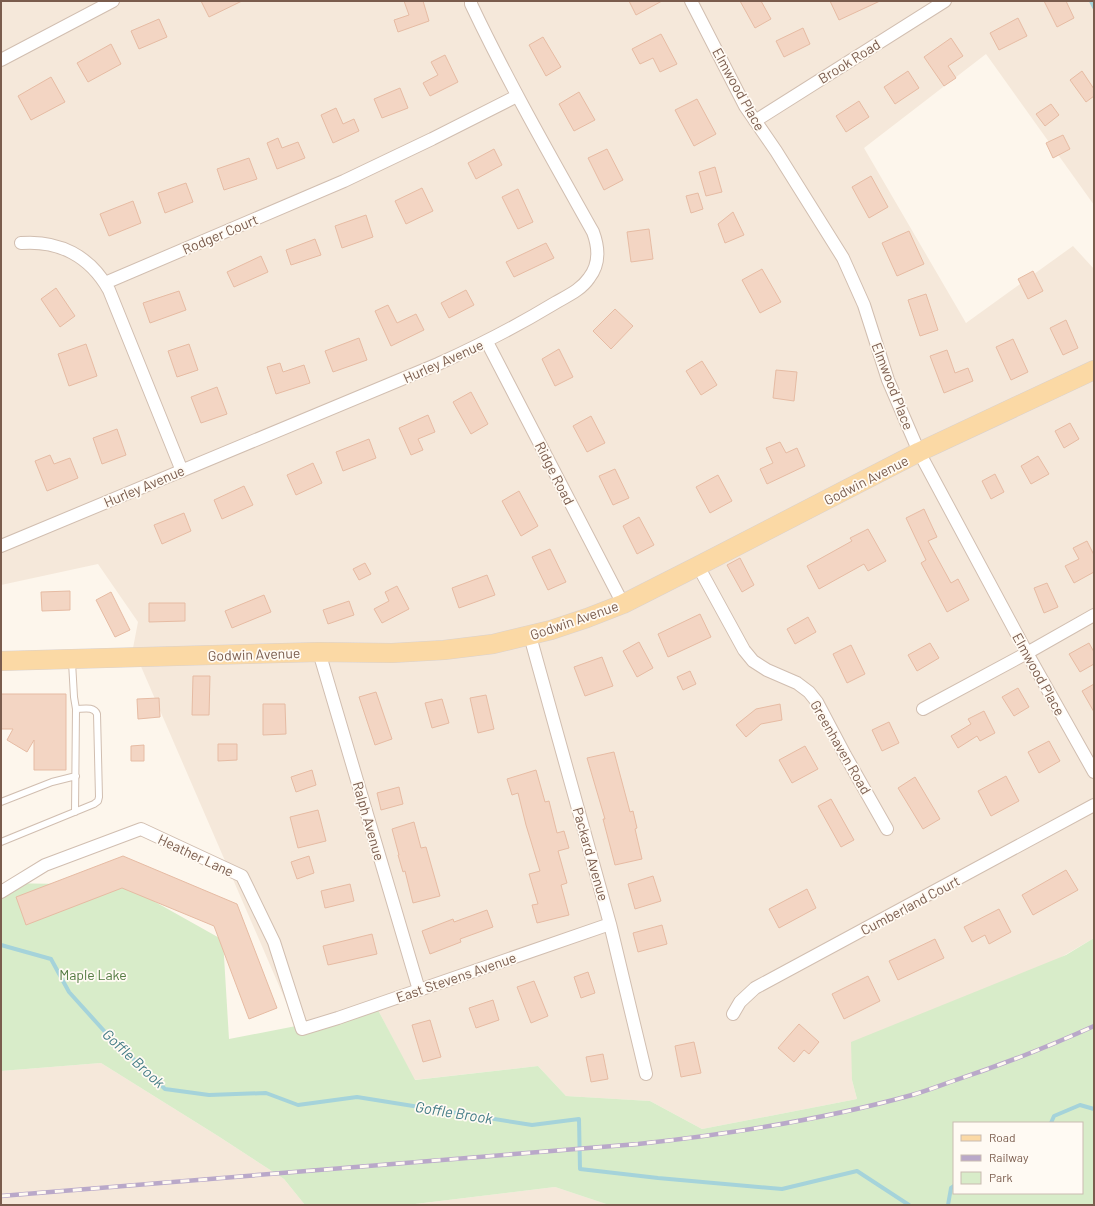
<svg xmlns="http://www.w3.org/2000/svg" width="1095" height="1206" viewBox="0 0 1095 1206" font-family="Barlow,sans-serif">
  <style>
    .residential { fill: #f5e8da }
    .green { fill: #d8ecc9; fill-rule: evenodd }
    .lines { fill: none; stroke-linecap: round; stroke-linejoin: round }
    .stream { stroke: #a5d3da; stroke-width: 4 }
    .building { fill: #f3d5c3; stroke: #e6bba3 }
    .service-casing { stroke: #d1beb0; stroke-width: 8 }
    .minor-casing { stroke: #d1beb0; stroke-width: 14 }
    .primary-casing { stroke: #dad1cd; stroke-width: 20 }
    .service { stroke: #fff; stroke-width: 6 }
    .minor { stroke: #fff; stroke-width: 12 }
    .primary { stroke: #fbd9a5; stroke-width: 19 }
    .rail-casing { stroke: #b9a8c9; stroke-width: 4.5 }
    .rail { stroke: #fffaf3; stroke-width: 3; stroke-dasharray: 9; stroke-linecap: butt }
    .labels { text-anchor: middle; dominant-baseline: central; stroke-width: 3.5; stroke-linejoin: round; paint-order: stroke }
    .street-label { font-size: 14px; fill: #7a5c4d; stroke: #fffaf3 }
    .park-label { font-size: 14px; fill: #537a41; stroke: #fffaf3 }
    .water-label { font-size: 15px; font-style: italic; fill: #437c86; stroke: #fffaf3 }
  </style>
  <rect width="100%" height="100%" fill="#fdf6ec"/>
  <path class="residential" d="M 1,1 L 1094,1 L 1094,205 L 986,54 L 864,148 L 966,323 L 1073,246 L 1094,269 L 1094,938 L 852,1080 L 857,1099 L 702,1129 L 650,1101 L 566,1096 L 538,1066 L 414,1080 L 378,1010 L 296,1025 L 133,648 L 138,622 L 98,564 L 1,585 Z
    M 101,1063 L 218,1136 L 284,1179 L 305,1205 L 1,1205 L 1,1071 Z
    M 555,1187 L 609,1205 L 407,1205 Z"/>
  <path class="green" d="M 1,883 L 125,885 L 223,940 L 229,1039 L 378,1010 L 415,1080 L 538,1066 L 566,1096 L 650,1101 L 702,1129 L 857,1099 L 852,1080 L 851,1042 L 1066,955 L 1094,938 L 1094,1205 L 609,1205 L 555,1187 L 407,1205 L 305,1205 L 284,1179 L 218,1136 L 101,1063 L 1,1071 ZM 954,1123 L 1082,1123 L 1082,1193 L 954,1193 Z"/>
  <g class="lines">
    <path class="stream" d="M 1091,1 L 1094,7
      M 1,945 L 51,959 L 69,992 L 106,1033 L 165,1089 L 209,1095 L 266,1093 L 298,1105 L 357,1097 L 532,1125 L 579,1119 L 580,1169 L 658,1178 L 782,1189 L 857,1171 L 909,1205
      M 1051,1123 L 1054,1116 L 1080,1105 L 1094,1109
      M 948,1205 L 951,1188 L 954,1186"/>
  </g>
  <path class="building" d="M 201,1 L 242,1 L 209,17 Z
    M 404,1 L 423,1 L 429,21 L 398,32 L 394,20 L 409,15 Z
    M 629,1 L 662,1 L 636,15 Z
    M 740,1 L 761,1 L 771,19 L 755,28 Z
    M 830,1 L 880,1 L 839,20 Z
    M 1044,1 L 1066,1 L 1074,18 L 1057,27 Z
    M 1018,18 L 1027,36 L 999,50 L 990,33 Z
    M 159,19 L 167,37 L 139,49 L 131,31 Z
    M 803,28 L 810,44 L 784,57 L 776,41 Z
    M 661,34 L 677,64 L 660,72 L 653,58 L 640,64 L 632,49 Z
    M 543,37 L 561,67 L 546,76 L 529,45 Z
    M 951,38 L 963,56 L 948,66 L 956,78 L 944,86 L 924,57 Z
    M 111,44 L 121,64 L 88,82 L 77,63 Z
    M 445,55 L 458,82 L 430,96 L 423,83 L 438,75 L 431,62 Z
    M 908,71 L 919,88 L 895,104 L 884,87 Z
    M 1082,71 L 1094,89 L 1094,96 L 1086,102 L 1070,80 Z
    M 51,77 L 65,102 L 31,120 L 18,96 Z
    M 400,88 L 408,108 L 382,118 L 374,99 Z
    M 579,92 L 595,120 L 574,131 L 559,104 Z
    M 697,99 L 716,134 L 694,146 L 675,110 Z
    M 859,101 L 869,117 L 846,132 L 836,116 Z
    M 1051,104 L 1059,115 L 1045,126 L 1036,114 Z
    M 336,108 L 343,124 L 354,119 L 359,131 L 333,143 L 321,115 Z
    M 1063,135 L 1070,149 L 1053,158 L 1046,143 Z
    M 278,138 L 282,148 L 298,142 L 305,158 L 277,169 L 267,143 Z
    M 494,149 L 502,165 L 476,179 L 468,163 Z
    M 607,149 L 623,180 L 604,190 L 588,158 Z
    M 249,158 L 257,179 L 224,190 L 217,169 Z
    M 715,167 L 722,192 L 706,196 L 699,172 Z
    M 871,176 L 888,207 L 869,218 L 852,187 Z
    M 186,183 L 193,202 L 165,213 L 158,193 Z
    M 422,188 L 433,211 L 406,224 L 395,201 Z
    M 518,189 L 533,222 L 518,229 L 502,197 Z
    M 698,193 L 703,209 L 691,213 L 686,196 Z
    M 133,201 L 141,223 L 109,236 L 100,214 Z
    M 733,212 L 744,235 L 725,243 L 718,224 Z
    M 366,215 L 373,237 L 342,248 L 335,226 Z
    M 649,229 L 653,259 L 631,262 L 627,232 Z
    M 909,231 L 924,264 L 897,276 L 882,243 Z
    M 315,239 L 321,255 L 291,265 L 286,250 Z
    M 546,243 L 554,258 L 514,277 L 506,262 Z
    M 261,256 L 268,272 L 234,287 L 227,272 Z
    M 762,269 L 781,302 L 760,313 L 742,280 Z
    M 1033,271 L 1043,291 L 1028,299 L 1018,279 Z
    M 56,288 L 75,316 L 60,327 L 41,299 Z
    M 466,290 L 474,305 L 449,318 L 441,303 Z
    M 179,291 L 186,310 L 150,323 L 143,303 Z
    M 926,294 L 938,330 L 920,336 L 908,300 Z
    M 388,305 L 397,323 L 416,314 L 424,330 L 391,346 L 375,311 Z
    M 615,309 L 633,326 L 611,349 L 593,331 Z
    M 1066,320 L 1078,348 L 1063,355 L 1050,328 Z
    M 359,338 L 367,360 L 333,372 L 325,351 Z
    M 1013,339 L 1028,372 L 1011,380 L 996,347 Z
    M 86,344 L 97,376 L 69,386 L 58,354 Z
    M 189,344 L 198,370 L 177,377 L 168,351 Z
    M 559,349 L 573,377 L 555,386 L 542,359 Z
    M 947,350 L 955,373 L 968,368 L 973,381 L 944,393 L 930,356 Z
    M 702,361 L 717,385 L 701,395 L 686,371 Z
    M 280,363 L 283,372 L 304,365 L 310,383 L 276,394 L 267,367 Z
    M 776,370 L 797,372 L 794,401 L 773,398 Z
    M 217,387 L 227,414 L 201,423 L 191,397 Z
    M 471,392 L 488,424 L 471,434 L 453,402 Z
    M 428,415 L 435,432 L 418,439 L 423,450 L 411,455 L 399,428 Z
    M 591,416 L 605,443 L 587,452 L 573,426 Z
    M 1070,423 L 1079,439 L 1064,448 L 1055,431 Z
    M 117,429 L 126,455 L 102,464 L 93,438 Z
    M 369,439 L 376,458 L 343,471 L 336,452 Z
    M 780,442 L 786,453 L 797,448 L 805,466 L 767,484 L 760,469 L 773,463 L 766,448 Z
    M 50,455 L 54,464 L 70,458 L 78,478 L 47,491 L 35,461 Z
    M 1038,456 L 1049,474 L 1031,484 L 1021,466 Z
    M 313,463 L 322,483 L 296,495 L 287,475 Z
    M 615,469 L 629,498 L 613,505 L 599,476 Z
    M 995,474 L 1004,492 L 991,499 L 982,481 Z
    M 718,475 L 732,501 L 710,513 L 696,487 Z
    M 244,486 L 253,505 L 222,519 L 214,500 Z
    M 519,491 L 538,526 L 521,536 L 502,501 Z
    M 924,509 L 937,537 L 928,541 L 951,583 L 958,579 L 969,600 L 947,612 L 921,563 L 926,560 L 906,518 Z
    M 184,513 L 191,531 L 162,544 L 154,525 Z
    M 639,517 L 654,545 L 637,554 L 623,526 Z
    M 868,529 L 886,561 L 868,571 L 864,564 L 819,589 L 807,566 L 852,541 L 850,538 Z
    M 1087,541 L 1094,555 L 1094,572 L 1074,583 L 1065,566 L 1079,559 L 1073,548 Z
    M 550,549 L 566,582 L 548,590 L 532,557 Z
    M 740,558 L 754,585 L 742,592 L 727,565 Z
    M 365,563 L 371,574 L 359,580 L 353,569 Z
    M 487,575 L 495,595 L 459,608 L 452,588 Z
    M 1047,583 L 1058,607 L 1044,613 L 1034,588 Z
    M 397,586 L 409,609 L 382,623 L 374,609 L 389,601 L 385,592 Z
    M 70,591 L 70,610 L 42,611 L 41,592 Z
    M 111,592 L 130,630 L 115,637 L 96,600 Z
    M 264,595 L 271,612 L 232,628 L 225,611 Z
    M 349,601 L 354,615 L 328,624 L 323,610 Z
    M 149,603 L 185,603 L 185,621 L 149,622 Z
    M 700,614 L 711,637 L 668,657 L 658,634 Z
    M 808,617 L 816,632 L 795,644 L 787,629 Z
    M 639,642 L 653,668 L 637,677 L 623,651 Z
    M 930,643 L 939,658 L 917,671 L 908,655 Z
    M 1089,643 L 1094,652 L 1094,664 L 1080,672 L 1069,654 Z
    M 851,645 L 865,674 L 847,683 L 833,654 Z
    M 602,657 L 613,686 L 585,696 L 574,667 Z
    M 690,671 L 696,684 L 683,690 L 677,677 Z
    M 193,676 L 210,676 L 209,715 L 192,715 Z
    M 1094,684 L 1094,712 L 1082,691 Z
    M 1018,688 L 1029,707 L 1014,716 L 1002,697 Z
    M 376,692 L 392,739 L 375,745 L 359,697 Z
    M 1,694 L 66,694 L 66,770 L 34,770 L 34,740 L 27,752 L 7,740 L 13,729 L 1,729 Z
    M 486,695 L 494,729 L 478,733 L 470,698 Z
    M 159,698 L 160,717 L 138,719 L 137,699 Z
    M 442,699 L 449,723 L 432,728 L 425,703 Z
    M 263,704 L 285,704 L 286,734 L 263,735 Z
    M 780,704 L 782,720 L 761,724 L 746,737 L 736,725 L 756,709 Z
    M 984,711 L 995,733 L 980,741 L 977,736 L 958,748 L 951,736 L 971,724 L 968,719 Z
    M 889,722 L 899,743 L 882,751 L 872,730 Z
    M 1049,741 L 1060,761 L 1039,773 L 1028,752 Z
    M 218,744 L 237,744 L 237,760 L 218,761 Z
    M 144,745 L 144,761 L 131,761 L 131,746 Z
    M 805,746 L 818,769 L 792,783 L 779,760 Z
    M 614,752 L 630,812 L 633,811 L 637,828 L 635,829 L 642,859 L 615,865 L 603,819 L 605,819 L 587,758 Z
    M 312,770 L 316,785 L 296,792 L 291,777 Z
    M 536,770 L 545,802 L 549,801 L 557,833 L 564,831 L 569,848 L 558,851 L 567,883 L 561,885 L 569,915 L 537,923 L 532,905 L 538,904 L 529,874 L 540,871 L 526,825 L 518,793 L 512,795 L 507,779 Z
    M 1006,776 L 1019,801 L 991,816 L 978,791 Z
    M 915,777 L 940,819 L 923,829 L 898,788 Z
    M 399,787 L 403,804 L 381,810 L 377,793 Z
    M 831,799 L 854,840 L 841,847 L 818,806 Z
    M 318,810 L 326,841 L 298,848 L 290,817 Z
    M 414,822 L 421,848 L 426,847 L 440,896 L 413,903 L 405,871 L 403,872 L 398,855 L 399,855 L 392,829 Z
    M 123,856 L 237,904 L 277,1008 L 249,1019 L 214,926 L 122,888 L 26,925 L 16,897 Z
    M 309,856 L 314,873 L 297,879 L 291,862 Z
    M 1066,870 L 1078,890 L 1033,915 L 1022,895 Z
    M 653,876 L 661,901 L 635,909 L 628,884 Z
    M 350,884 L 354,901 L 325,908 L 321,891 Z
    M 807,889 L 816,908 L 779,928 L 769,909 Z
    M 999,909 L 1011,932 L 989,944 L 985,935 L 972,942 L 964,927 Z
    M 487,910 L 493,927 L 460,939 L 461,942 L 430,954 L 422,931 L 453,919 L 454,922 Z
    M 662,925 L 667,944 L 638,952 L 633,933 Z
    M 372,934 L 377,954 L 328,965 L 323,946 Z
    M 935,939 L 944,958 L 898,980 L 889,961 Z
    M 588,972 L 595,993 L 581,998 L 574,977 Z
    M 868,976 L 880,1001 L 844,1019 L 832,994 Z
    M 534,981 L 548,1016 L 531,1023 L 517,987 Z
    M 493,1000 L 499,1020 L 476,1028 L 469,1008 Z
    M 430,1020 L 441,1057 L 423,1062 L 412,1025 Z
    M 799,1024 L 819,1042 L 809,1054 L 804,1050 L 794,1062 L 778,1048 Z
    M 694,1042 L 701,1073 L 681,1077 L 675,1046 Z
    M 603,1054 L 608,1079 L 591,1082 L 586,1057 Z"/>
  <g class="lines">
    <g class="service-casing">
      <path id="service" d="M 72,662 L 74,697 L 76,709 L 75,812
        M 1,802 L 52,782 L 76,776
        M 1,842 L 94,804 L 98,801 L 99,797 L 97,714 C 94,706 83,709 76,709"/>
    </g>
    <g class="minor-casing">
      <path id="minor" d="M 691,1 L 745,106 L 776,151 L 843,258 L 864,305 L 888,380 L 919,452 L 1027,653 L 1094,772
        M 1,60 L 113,1
        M 755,121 L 945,1
        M 21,243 C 59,240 90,256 109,290 L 182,471
        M 105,283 L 344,181 L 432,139 L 517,96
        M 487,342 L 623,604
        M 1,546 L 438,364 C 478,346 517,326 555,303 C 567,296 581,290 589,278 C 600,264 599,248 593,232 C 551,157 508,82 471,4 L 471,1
        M 698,566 L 744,650 L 753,661 L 767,670 L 797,683 L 809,692 L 817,702 L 845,755 L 887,829
        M 530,636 L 610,924 L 646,1074
        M 319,652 L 419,990
        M 923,709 L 1027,653 L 1094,615
        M 1,892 L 45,865 L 141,829 L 242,876 L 274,942 L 302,1029 L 338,1018 L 610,924
        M 733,1014 L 740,1002 L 755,988 L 1094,805"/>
    </g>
    <g class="primary-casing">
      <path id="primary" d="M 1,661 L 319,652 L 392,653 L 444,650 L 493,644 L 551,630 L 587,618 L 623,604 L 698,566 L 919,452 L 1094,370"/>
    </g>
    <use href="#service" class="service"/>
    <use href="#minor" class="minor"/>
    <use href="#primary" class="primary"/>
    <g class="rail-casing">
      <path id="rail" d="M 1,1196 L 638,1144 C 730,1134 822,1120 912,1095 C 926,1091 939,1086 953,1081 C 1001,1065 1048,1047 1094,1026"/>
    </g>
    <use href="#rail" class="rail"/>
  </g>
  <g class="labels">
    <g class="street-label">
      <text transform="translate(849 61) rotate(-32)">Brook Road</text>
      <text transform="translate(739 89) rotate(61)">Elmwood Place</text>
      <text transform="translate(220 234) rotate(-23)">Rodger Court</text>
      <text transform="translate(443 361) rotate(-24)">Hurley Avenue</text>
      <text transform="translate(893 386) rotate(69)">Elmwood Place</text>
      <text transform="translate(555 473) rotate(63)">Ridge Road</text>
      <text transform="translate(866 480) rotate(-27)">Godwin Avenue</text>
      <text transform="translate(144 486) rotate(-23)">Hurley Avenue</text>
      <text transform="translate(574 620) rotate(-19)">Godwin Avenue</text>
      <text transform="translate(254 654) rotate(-2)">Godwin Avenue</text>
      <text transform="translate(1039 674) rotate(61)">Elmwood Place</text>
      <text transform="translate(841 747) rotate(60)">Greenhaven Road</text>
      <text transform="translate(369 821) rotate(74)">Ralph Avenue</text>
      <text transform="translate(591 854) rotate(74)">Packard Avenue</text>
      <text transform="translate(196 855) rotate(25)">Heather Lane</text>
      <text transform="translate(910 905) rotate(-28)">Cumberland Court</text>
      <text transform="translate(456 977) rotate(-19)">East Stevens Avenue</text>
    </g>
    <g class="park-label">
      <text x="93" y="974">Maple Lake</text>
    </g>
    <g class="water-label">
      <text transform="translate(134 1058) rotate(43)">Goffle Brook</text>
      <text transform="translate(454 1112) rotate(9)">Goffle Brook</text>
    </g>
  </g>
  <rect width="1095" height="1206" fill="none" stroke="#7a5c4d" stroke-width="4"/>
  <rect x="953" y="1122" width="130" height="72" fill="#fffaf3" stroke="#cabbb1"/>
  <rect x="961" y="1135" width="20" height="6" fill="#fbd9a5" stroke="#cabbb1"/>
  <text x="989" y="1142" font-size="12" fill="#7a5c4d">Road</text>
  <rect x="961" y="1155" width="20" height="6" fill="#b9a8c9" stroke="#cabbb1"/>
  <text x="989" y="1162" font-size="12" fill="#7a5c4d">Railway</text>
  <rect x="961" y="1172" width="20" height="12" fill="#d8ecc9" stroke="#cabbb1"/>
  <text x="989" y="1182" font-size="12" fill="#7a5c4d">Park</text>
</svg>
